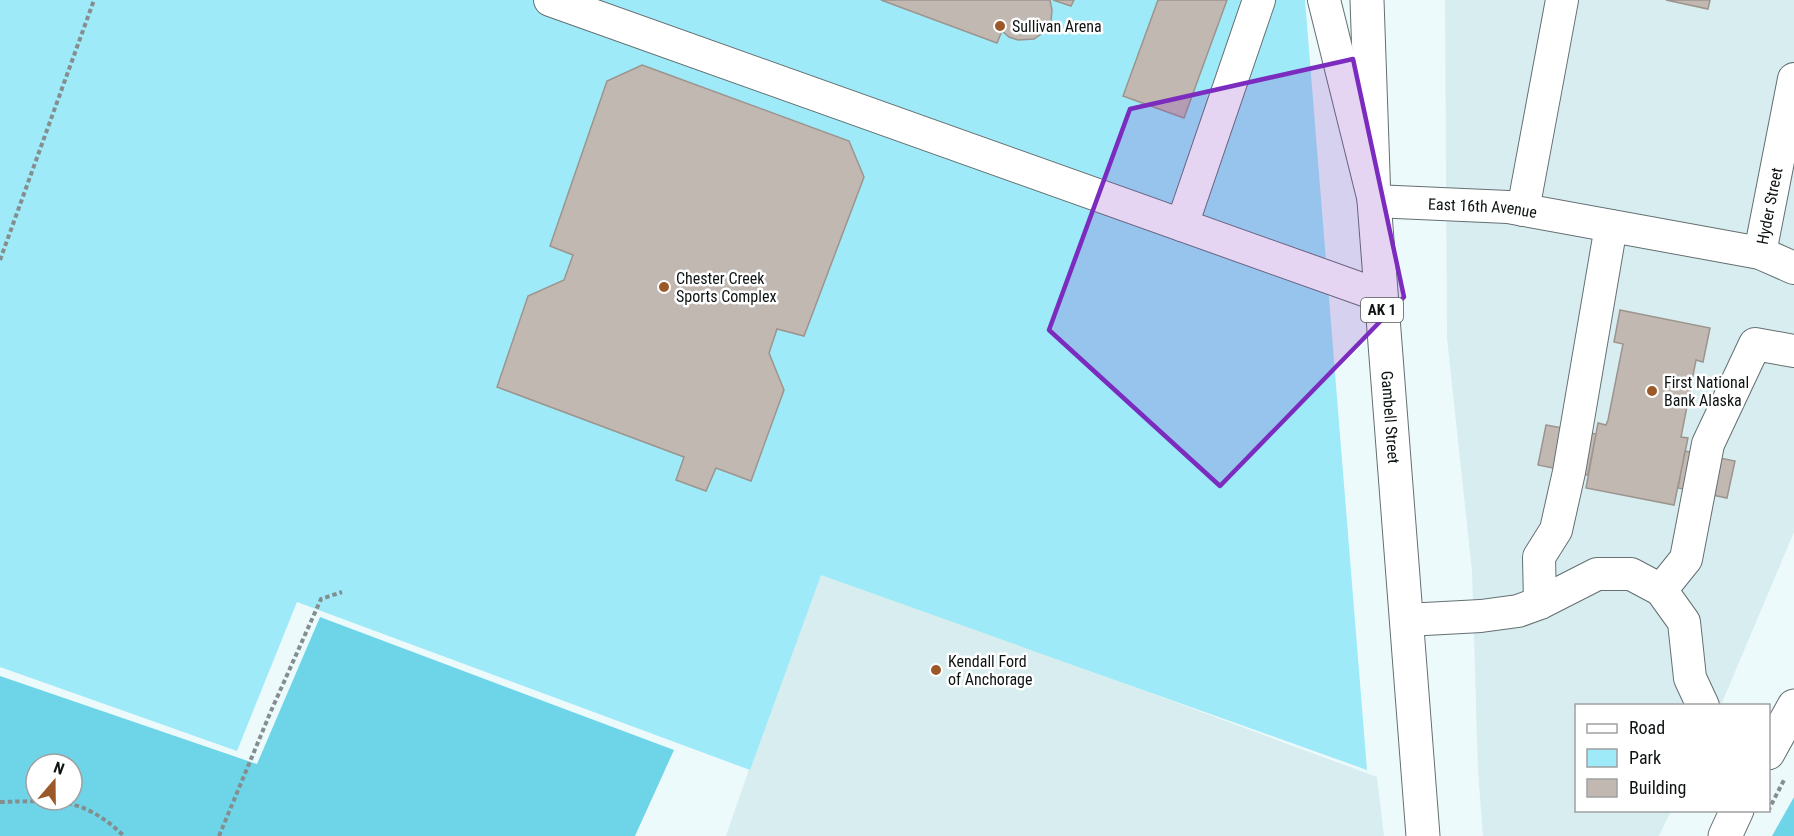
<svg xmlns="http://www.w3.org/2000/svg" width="1794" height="836" viewBox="0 0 1794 836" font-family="'Roboto Condensed',sans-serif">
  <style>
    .built { fill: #d7edf0 }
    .green { fill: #9eeaf8 }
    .forest { fill: #6ed5e8; fill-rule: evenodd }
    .building { fill: #c1b8b2; stroke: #9d948e; stroke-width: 1.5 }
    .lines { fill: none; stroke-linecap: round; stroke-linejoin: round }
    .minor-casing { stroke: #646f71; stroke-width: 34 }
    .highway-casing { stroke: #646f71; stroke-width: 35 }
    .path { stroke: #848e8f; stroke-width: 4; stroke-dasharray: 4.5 3; stroke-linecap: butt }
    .minor { stroke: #fff; stroke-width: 32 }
    .highway { stroke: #fff; stroke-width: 33 }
    .marked { fill: #7b2cbf; fill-opacity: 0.2; stroke: #7b2cbf; stroke-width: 4.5; stroke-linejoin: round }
    .poi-dot { fill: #9b5828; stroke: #fff; stroke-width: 2 }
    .labels { text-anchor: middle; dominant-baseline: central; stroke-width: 5; stroke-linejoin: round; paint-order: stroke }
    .shield { fill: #fff; stroke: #565a5a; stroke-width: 1.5 }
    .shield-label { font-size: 15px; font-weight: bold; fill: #0e1313 }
    .poi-label { font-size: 16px; fill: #0e1313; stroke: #fff; text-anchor: start }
    .street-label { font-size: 16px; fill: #0e1313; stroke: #fff }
  </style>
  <rect width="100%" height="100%" fill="#edfafc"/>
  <path class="built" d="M 1445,0 L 1794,0 L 1794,532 L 1721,705 L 1576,706 L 1576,810 L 1671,811 L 1659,836 L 1483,836 L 1478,771 L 1472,571 L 1447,338 Z
    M 818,570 L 1377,777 L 1384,836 L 726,836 Z"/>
  <path class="green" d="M 0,0 L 1305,0 L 1367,770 L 821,575 L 750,770 L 297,602 L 237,751 L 0,667 Z"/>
  <path class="forest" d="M 320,617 L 674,750 L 635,836 L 0,836 L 0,676 L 257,764 ZM 36,764 L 72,764 L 72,800 L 36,800 Z
    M 1794,797 L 1794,836 L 1772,836 Z"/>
  <path class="building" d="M 881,0 L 1050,0 L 1052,10 L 1051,21 L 1044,32 L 1034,39 L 1018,40 L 1009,37 L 1002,31 L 997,43 Z
    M 1053,0 L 1074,0 L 1071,6 Z
    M 1158,0 L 1227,0 L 1184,118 L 1123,96 Z
    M 1666,0 L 1710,0 L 1708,9 Z
    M 642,65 L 849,141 L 864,177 L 804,336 L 777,329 L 769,353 L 784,390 L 751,481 L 716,468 L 706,491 L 676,480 L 684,457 L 497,387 L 528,296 L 564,280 L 573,255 L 550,246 L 607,81 Z
    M 1620,310 L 1710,328 L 1703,362 L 1696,360 L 1681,437 L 1688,438 L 1674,505 L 1586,488 L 1598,423 L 1606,425 L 1608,420 L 1623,344 L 1614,342 Z
    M 1546,425 L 1596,434 L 1588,475 L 1538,465 Z
    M 1685,451 L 1735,461 L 1727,498 L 1678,488 Z"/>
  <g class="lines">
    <g class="minor-casing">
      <g id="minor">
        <path d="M 550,0 L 1381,296"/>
        <path id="s1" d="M 1324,0 L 1374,201 L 1508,207 L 1760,253 L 1794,268"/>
        <path d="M 1523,210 L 1562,0"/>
        <path d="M 1182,225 L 1259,0"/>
        <path id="s2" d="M 1760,253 L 1794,79"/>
        <path d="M 1661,590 L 1686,559 L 1708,444 L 1755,344 L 1794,351"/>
        <path d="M 1540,603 L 1539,557 L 1556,530 L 1569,472 L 1611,226"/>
        <path d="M 1406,620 L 1481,616 L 1518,611 L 1540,603 L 1597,574 L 1631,574 L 1661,590 L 1684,622 L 1690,678 L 1703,706"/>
      </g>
    </g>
    <g class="highway-casing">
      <g id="highway">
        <path id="s3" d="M 1367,0 L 1374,201 L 1423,836"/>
        <path d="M 1768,753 L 1794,706"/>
        <path d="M 1725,836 L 1737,810"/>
      </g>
    </g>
    <path class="path" d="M 0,260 L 94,0
      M 0,802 C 55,801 81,795 124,836
      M 1768,811 L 1785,778
      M 219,836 L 271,711 L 321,599 L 342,592"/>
    <use href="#minor" class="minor"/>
    <use href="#highway" class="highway"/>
  </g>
  <path class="marked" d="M 1353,59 L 1404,297 L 1220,486 L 1049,330 L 1130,109 Z"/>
  <g class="poi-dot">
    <circle cx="1000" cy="26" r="6"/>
    <circle cx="664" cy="287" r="6"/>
    <circle cx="1652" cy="391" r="6"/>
    <circle cx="936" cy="670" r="6"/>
  </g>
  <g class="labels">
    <rect class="shield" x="1361" y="298" width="42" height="24" rx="4.5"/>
    <g class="shield-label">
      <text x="1382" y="310">AK 1</text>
    </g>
    <g class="poi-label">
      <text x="1012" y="26">Sullivan Arena</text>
      <text x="676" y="278">Chester Creek<tspan x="676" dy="18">Sports Complex</tspan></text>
      <text x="1664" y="382">First National<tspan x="1664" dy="18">Bank Alaska</tspan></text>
      <text x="948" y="661">Kendall Ford<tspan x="948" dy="18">of Anchorage</tspan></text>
    </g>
    <g class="street-label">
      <text stroke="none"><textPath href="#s2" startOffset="48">Hyder Street</textPath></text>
      <text stroke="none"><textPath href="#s1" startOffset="316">East 16th Avenue</textPath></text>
      <text stroke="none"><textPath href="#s3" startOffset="418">Gambell Street</textPath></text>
    </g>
  </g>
  <rect x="1575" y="704" width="195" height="108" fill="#ffffff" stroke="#9fa1a1" stroke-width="1.5"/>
  <rect x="1587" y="724" width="30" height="9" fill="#ffffff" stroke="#9fa1a1" stroke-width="1.5"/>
  <text x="1629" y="734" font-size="18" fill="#0e1313">Road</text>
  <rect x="1587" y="749" width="30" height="18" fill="#9eeaf8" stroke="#9fa1a1" stroke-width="1.5"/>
  <text x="1629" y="764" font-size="18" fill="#0e1313">Park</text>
  <rect x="1587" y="779" width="30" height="18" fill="#c1b8b2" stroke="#9fa1a1" stroke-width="1.5"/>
  <text x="1629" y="794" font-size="18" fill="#0e1313">Building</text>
  <g transform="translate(54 782) rotate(20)"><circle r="28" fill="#ffffff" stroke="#9fa1a1" stroke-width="1.5"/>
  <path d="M0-4.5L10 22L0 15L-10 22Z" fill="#9b5828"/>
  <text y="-9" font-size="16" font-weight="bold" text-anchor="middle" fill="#0e1313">N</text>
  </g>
</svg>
